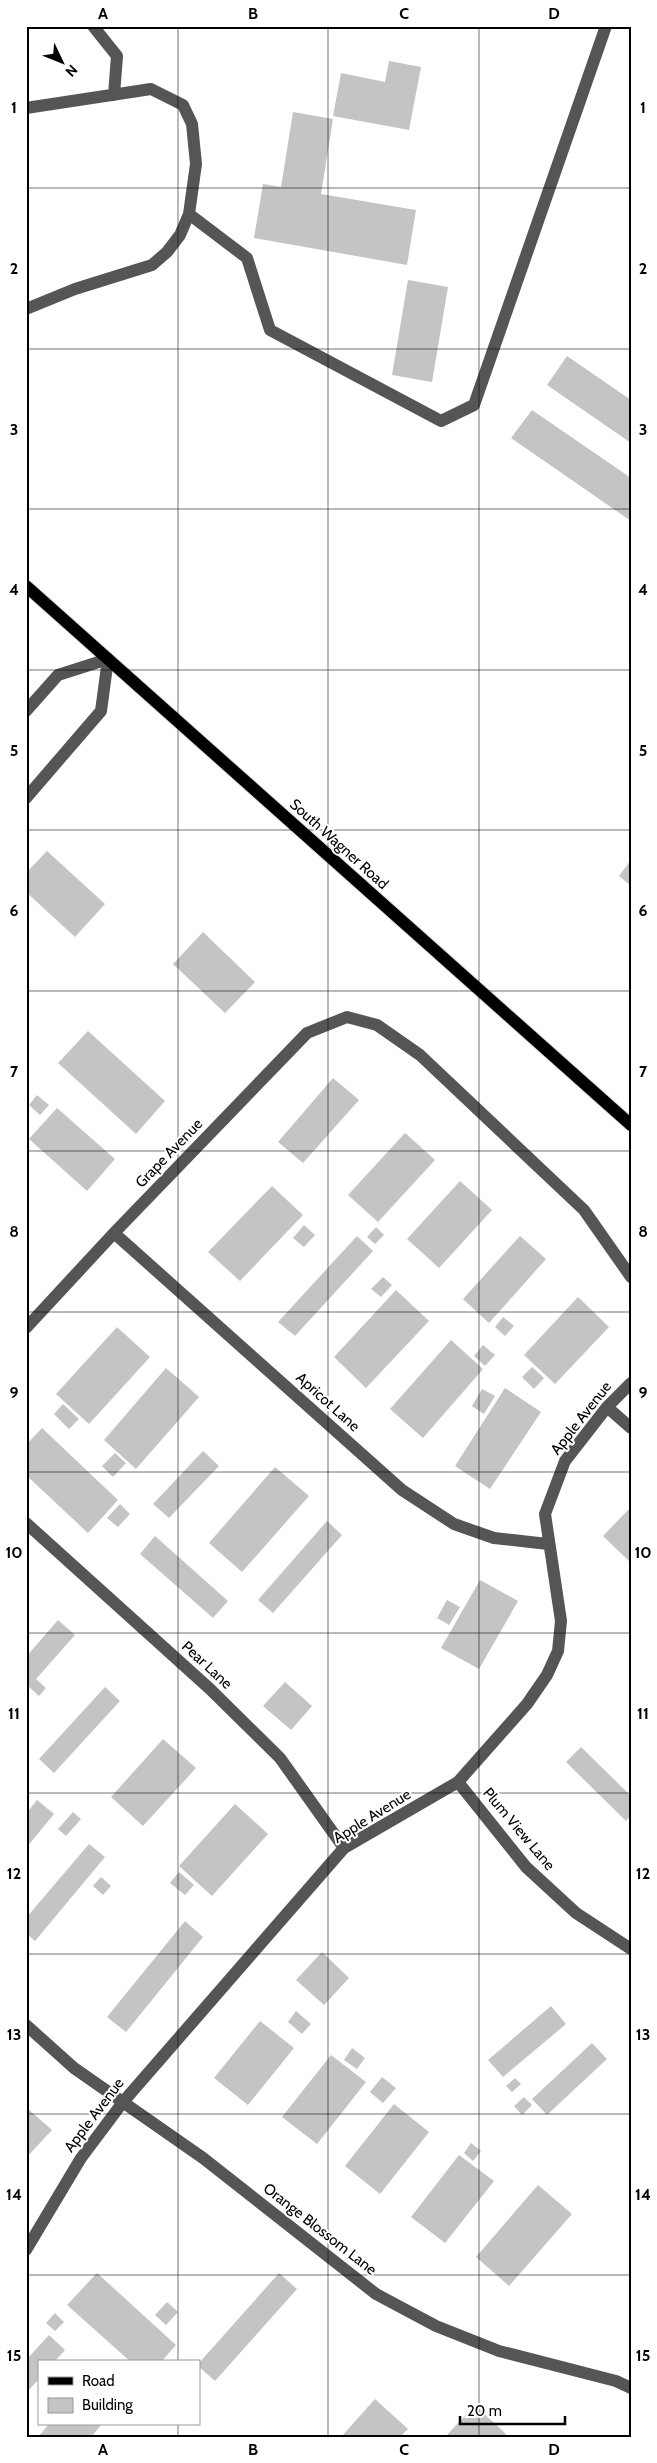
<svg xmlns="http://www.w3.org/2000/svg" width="657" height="2463" viewBox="0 0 657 2463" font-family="Cabin,sans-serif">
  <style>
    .building { fill: #c4c4c4 }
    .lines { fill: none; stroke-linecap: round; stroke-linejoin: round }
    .major-casing { stroke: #dbdbdb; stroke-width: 14 }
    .minor { stroke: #555; stroke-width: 12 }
    .major { stroke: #000; stroke-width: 12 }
    .grid { fill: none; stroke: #000; stroke-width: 1; stroke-opacity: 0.55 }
    .labels { text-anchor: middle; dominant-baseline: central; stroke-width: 4; stroke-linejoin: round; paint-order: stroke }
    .street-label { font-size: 15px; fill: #000; stroke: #fff }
    .neatline { fill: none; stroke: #000; stroke-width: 2 }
    .grid-label { font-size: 16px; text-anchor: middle; font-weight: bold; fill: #000 }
  </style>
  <rect width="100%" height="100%" fill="#fff"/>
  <path class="building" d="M 389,61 L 421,67 L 409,130 L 333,116 L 341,73 L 385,82 Z
    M 293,112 L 333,119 L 321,194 L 416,210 L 407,265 L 254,238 L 263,184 L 281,187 Z
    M 408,280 L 448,287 L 432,382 L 392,375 Z
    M 567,356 L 631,400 L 631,443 L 547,385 Z
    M 532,410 L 631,478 L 631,521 L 511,438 Z
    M 47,851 L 105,904 L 75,937 L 26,892 L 26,873 Z
    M 631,860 L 631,886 L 619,876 Z
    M 203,932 L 255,982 L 225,1013 L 173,964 Z
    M 88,1031 L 165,1101 L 136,1134 L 58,1063 Z
    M 333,1078 L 359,1100 L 303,1163 L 278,1142 Z
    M 37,1095 L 49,1105 L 40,1115 L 29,1105 Z
    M 57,1108 L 115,1159 L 87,1191 L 29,1139 Z
    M 405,1133 L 435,1160 L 378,1222 L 348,1195 Z
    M 460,1181 L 492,1210 L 439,1268 L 407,1239 Z
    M 272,1186 L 303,1215 L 240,1281 L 208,1252 Z
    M 304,1225 L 315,1235 L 304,1247 L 293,1238 Z
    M 376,1227 L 384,1235 L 375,1244 L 367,1237 Z
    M 357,1236 L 373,1251 L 295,1336 L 278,1322 Z
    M 520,1236 L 546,1259 L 489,1323 L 463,1299 Z
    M 383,1277 L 392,1285 L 381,1297 L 371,1289 Z
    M 396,1290 L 429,1321 L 366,1388 L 334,1357 Z
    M 578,1297 L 609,1327 L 555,1384 L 524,1355 Z
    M 503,1317 L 514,1326 L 505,1336 L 495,1327 Z
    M 117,1327 L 150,1357 L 89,1424 L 56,1394 Z
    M 451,1340 L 483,1369 L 423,1438 L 390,1409 Z
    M 483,1345 L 495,1355 L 485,1366 L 474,1356 Z
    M 532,1367 L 544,1378 L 534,1389 L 522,1377 Z
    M 166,1368 L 199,1397 L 136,1469 L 104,1440 Z
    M 505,1388 L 541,1412 L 490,1489 L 455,1466 Z
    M 482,1389 L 495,1396 L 484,1414 L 472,1406 Z
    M 63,1404 L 79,1419 L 69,1429 L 54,1414 Z
    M 42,1428 L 118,1500 L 88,1533 L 26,1475 L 26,1445 Z
    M 203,1451 L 219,1466 L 169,1518 L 153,1504 Z
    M 115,1453 L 126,1463 L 113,1477 L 102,1466 Z
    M 275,1467 L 309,1496 L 242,1572 L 209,1543 Z
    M 120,1504 L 130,1514 L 118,1527 L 107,1518 Z
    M 631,1507 L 631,1563 L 603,1536 Z
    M 327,1521 L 342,1535 L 273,1613 L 258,1600 Z
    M 155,1536 L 228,1601 L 213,1618 L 140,1554 Z
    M 480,1580 L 518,1601 L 479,1669 L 441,1648 Z
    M 447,1600 L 460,1607 L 449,1625 L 437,1618 Z
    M 58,1620 L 75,1635 L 36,1679 L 46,1688 L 39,1696 L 28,1686 L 26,1688 L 26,1657 Z
    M 285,1682 L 312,1706 L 291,1730 L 263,1706 Z
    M 105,1687 L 120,1701 L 54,1773 L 39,1759 Z
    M 163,1739 L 196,1768 L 143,1826 L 111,1797 Z
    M 581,1747 L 631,1796 L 631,1815 L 626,1821 L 566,1762 Z
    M 37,1800 L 54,1814 L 26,1848 L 26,1814 Z
    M 235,1804 L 268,1834 L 212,1896 L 179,1866 Z
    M 73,1812 L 81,1819 L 66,1836 L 58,1829 Z
    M 89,1844 L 105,1857 L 35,1941 L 26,1933 L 26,1918 Z
    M 179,1872 L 194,1885 L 185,1895 L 170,1883 Z
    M 101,1877 L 111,1886 L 103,1895 L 93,1886 Z
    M 185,1921 L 203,1937 L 126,2032 L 107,2017 Z
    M 322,1952 L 349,1978 L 324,2005 L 296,1980 Z
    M 551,2006 L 566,2024 L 503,2077 L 488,2060 Z
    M 296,2011 L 311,2024 L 302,2034 L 288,2022 Z
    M 260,2021 L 294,2048 L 248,2105 L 214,2078 Z
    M 592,2043 L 607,2059 L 547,2115 L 532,2099 Z
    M 352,2048 L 365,2058 L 357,2069 L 344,2060 Z
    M 331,2055 L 366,2082 L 317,2144 L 282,2117 Z
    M 382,2077 L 396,2088 L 383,2103 L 370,2092 Z
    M 515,2078 L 521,2084 L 512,2092 L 506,2086 Z
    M 524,2097 L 532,2105 L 522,2115 L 514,2106 Z
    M 394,2104 L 429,2132 L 380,2194 L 345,2166 Z
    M 26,2107 L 52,2130 L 26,2158 Z
    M 471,2143 L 481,2151 L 473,2161 L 464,2153 Z
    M 459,2155 L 494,2181 L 445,2243 L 411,2217 Z
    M 538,2185 L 572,2214 L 509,2286 L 476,2257 Z
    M 97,2273 L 176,2345 L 161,2362 L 131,2362 L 67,2305 Z
    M 279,2273 L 297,2289 L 215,2381 L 199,2367 L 199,2363 Z
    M 167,2302 L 178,2312 L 166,2325 L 155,2315 Z
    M 55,2313 L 64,2322 L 55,2331 L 46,2323 Z
    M 49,2335 L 65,2350 L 54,2362 L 39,2362 L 39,2379 L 26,2393 L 26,2360 Z
    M 375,2399 L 408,2429 L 400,2437 L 341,2437 Z
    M 475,2405 L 506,2434 L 503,2437 L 445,2437 Z
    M 49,2424 L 102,2424 L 91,2437 L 38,2437 Z"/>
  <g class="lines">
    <g class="major-casing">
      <path id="major" d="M 26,586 L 631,1125"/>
    </g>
    <path class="minor" d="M 93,26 L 117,56 L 114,95
      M 26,108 L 151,89 L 183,105 L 192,124 L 196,164 L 189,214 L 180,235 L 167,252 L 152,265 L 75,289 L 26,309
      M 189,214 L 247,258 L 270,330 L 441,421 L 474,405 L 606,26
      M 26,711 L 58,675 L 108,659 L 101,711 L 26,798
      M 114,1233 L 402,1490 L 454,1524 L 494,1538 L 548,1544
      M 26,1328 L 114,1233 L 307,1033 L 347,1017 L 377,1025 L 420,1055 L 584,1210 L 631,1277
      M 607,1407 L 631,1428
      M 26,1523 L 210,1689 L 280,1758 L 344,1848
      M 458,1782 L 526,1867 L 576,1913 L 631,1949
      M 26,2025 L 74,2068 L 203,2158 L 376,2294 L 436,2326 L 499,2351 L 616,2381 L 631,2388
      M 26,2250 L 81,2158 L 123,2102 L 344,1848 L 458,1782 L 527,1704 L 547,1675 L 558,1651 L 561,1621 L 545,1514 L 565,1461 L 607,1407 L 631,1383"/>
    <use href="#major" class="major"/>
  </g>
  <path class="grid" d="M 178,26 L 178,2362M 328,26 L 328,2437M 479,26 L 479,2437M 26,188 L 631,188M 26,349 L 631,349M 26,509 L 631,509M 26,670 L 631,670M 26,830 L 631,830M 26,991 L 631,991M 26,1151 L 631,1151M 26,1312 L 631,1312M 26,1472 L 631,1472M 26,1633 L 631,1633M 26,1793 L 631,1793M 26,1954 L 631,1954M 26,2114 L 631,2114M 26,2275 L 631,2275M 178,2424 L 178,2437"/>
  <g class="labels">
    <g class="street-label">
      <text transform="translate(339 844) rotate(42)">South Wagner Road</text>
      <text transform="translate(169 1153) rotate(-46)">Grape Avenue</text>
      <text transform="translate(328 1402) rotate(42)">Apricot Lane</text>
      <text transform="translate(581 1418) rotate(-52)">Apple Avenue</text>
      <text transform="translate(207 1665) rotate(43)">Pear Lane</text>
      <text transform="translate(372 1816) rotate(-32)">Apple Avenue</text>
      <text transform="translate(519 1829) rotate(50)">Plum View Lane</text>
      <text transform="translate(94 2115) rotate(-53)">Apple Avenue</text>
      <text transform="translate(320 2229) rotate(38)">Orange Blossom Lane</text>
    </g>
  </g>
  <rect width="657" height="2463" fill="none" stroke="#ffffff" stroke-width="55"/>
  <rect x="38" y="2360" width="162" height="65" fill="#ffffff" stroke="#999999"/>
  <rect x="48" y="2377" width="25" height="8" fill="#000000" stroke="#999999"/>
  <text x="82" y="2386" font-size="15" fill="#000000">Road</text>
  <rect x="48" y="2398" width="25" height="15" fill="#c4c4c4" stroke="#999999"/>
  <text x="82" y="2410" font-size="15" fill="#000000">Building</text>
  <g transform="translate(62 62) rotate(133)" stroke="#ffffff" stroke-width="4" paint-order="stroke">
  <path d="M0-4L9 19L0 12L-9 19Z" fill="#000000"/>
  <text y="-8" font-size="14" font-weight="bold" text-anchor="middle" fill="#000000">N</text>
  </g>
  <path d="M460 2416v8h105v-8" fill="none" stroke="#000000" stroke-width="2.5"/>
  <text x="467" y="2416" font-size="15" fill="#000000" stroke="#ffffff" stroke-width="4" paint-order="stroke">20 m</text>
  <rect x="28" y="28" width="602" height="2408" class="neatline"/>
  <g class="grid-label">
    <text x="103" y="19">A</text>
    <text x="253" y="19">B</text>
    <text x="404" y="19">C</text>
    <text x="554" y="19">D</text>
    <text x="14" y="113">1</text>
    <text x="643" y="113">1</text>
    <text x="14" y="274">2</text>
    <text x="643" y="274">2</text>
    <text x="14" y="435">3</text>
    <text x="643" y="435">3</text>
    <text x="14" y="595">4</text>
    <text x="643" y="595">4</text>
    <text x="14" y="756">5</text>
    <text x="643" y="756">5</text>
    <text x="14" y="916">6</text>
    <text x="643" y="916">6</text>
    <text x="14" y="1077">7</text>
    <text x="643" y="1077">7</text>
    <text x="14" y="1237">8</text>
    <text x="643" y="1237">8</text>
    <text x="14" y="1398">9</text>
    <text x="643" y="1398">9</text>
    <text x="14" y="1558">10</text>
    <text x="643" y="1558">10</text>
    <text x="14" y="1719">11</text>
    <text x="643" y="1719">11</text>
    <text x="14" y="1879">12</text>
    <text x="643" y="1879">12</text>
    <text x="14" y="2040">13</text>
    <text x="643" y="2040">13</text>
    <text x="14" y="2200">14</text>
    <text x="643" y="2200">14</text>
    <text x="14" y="2361">15</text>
    <text x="643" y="2361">15</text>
    <text x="103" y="2455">A</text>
    <text x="253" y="2455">B</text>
    <text x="404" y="2455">C</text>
    <text x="554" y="2455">D</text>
  </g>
</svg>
